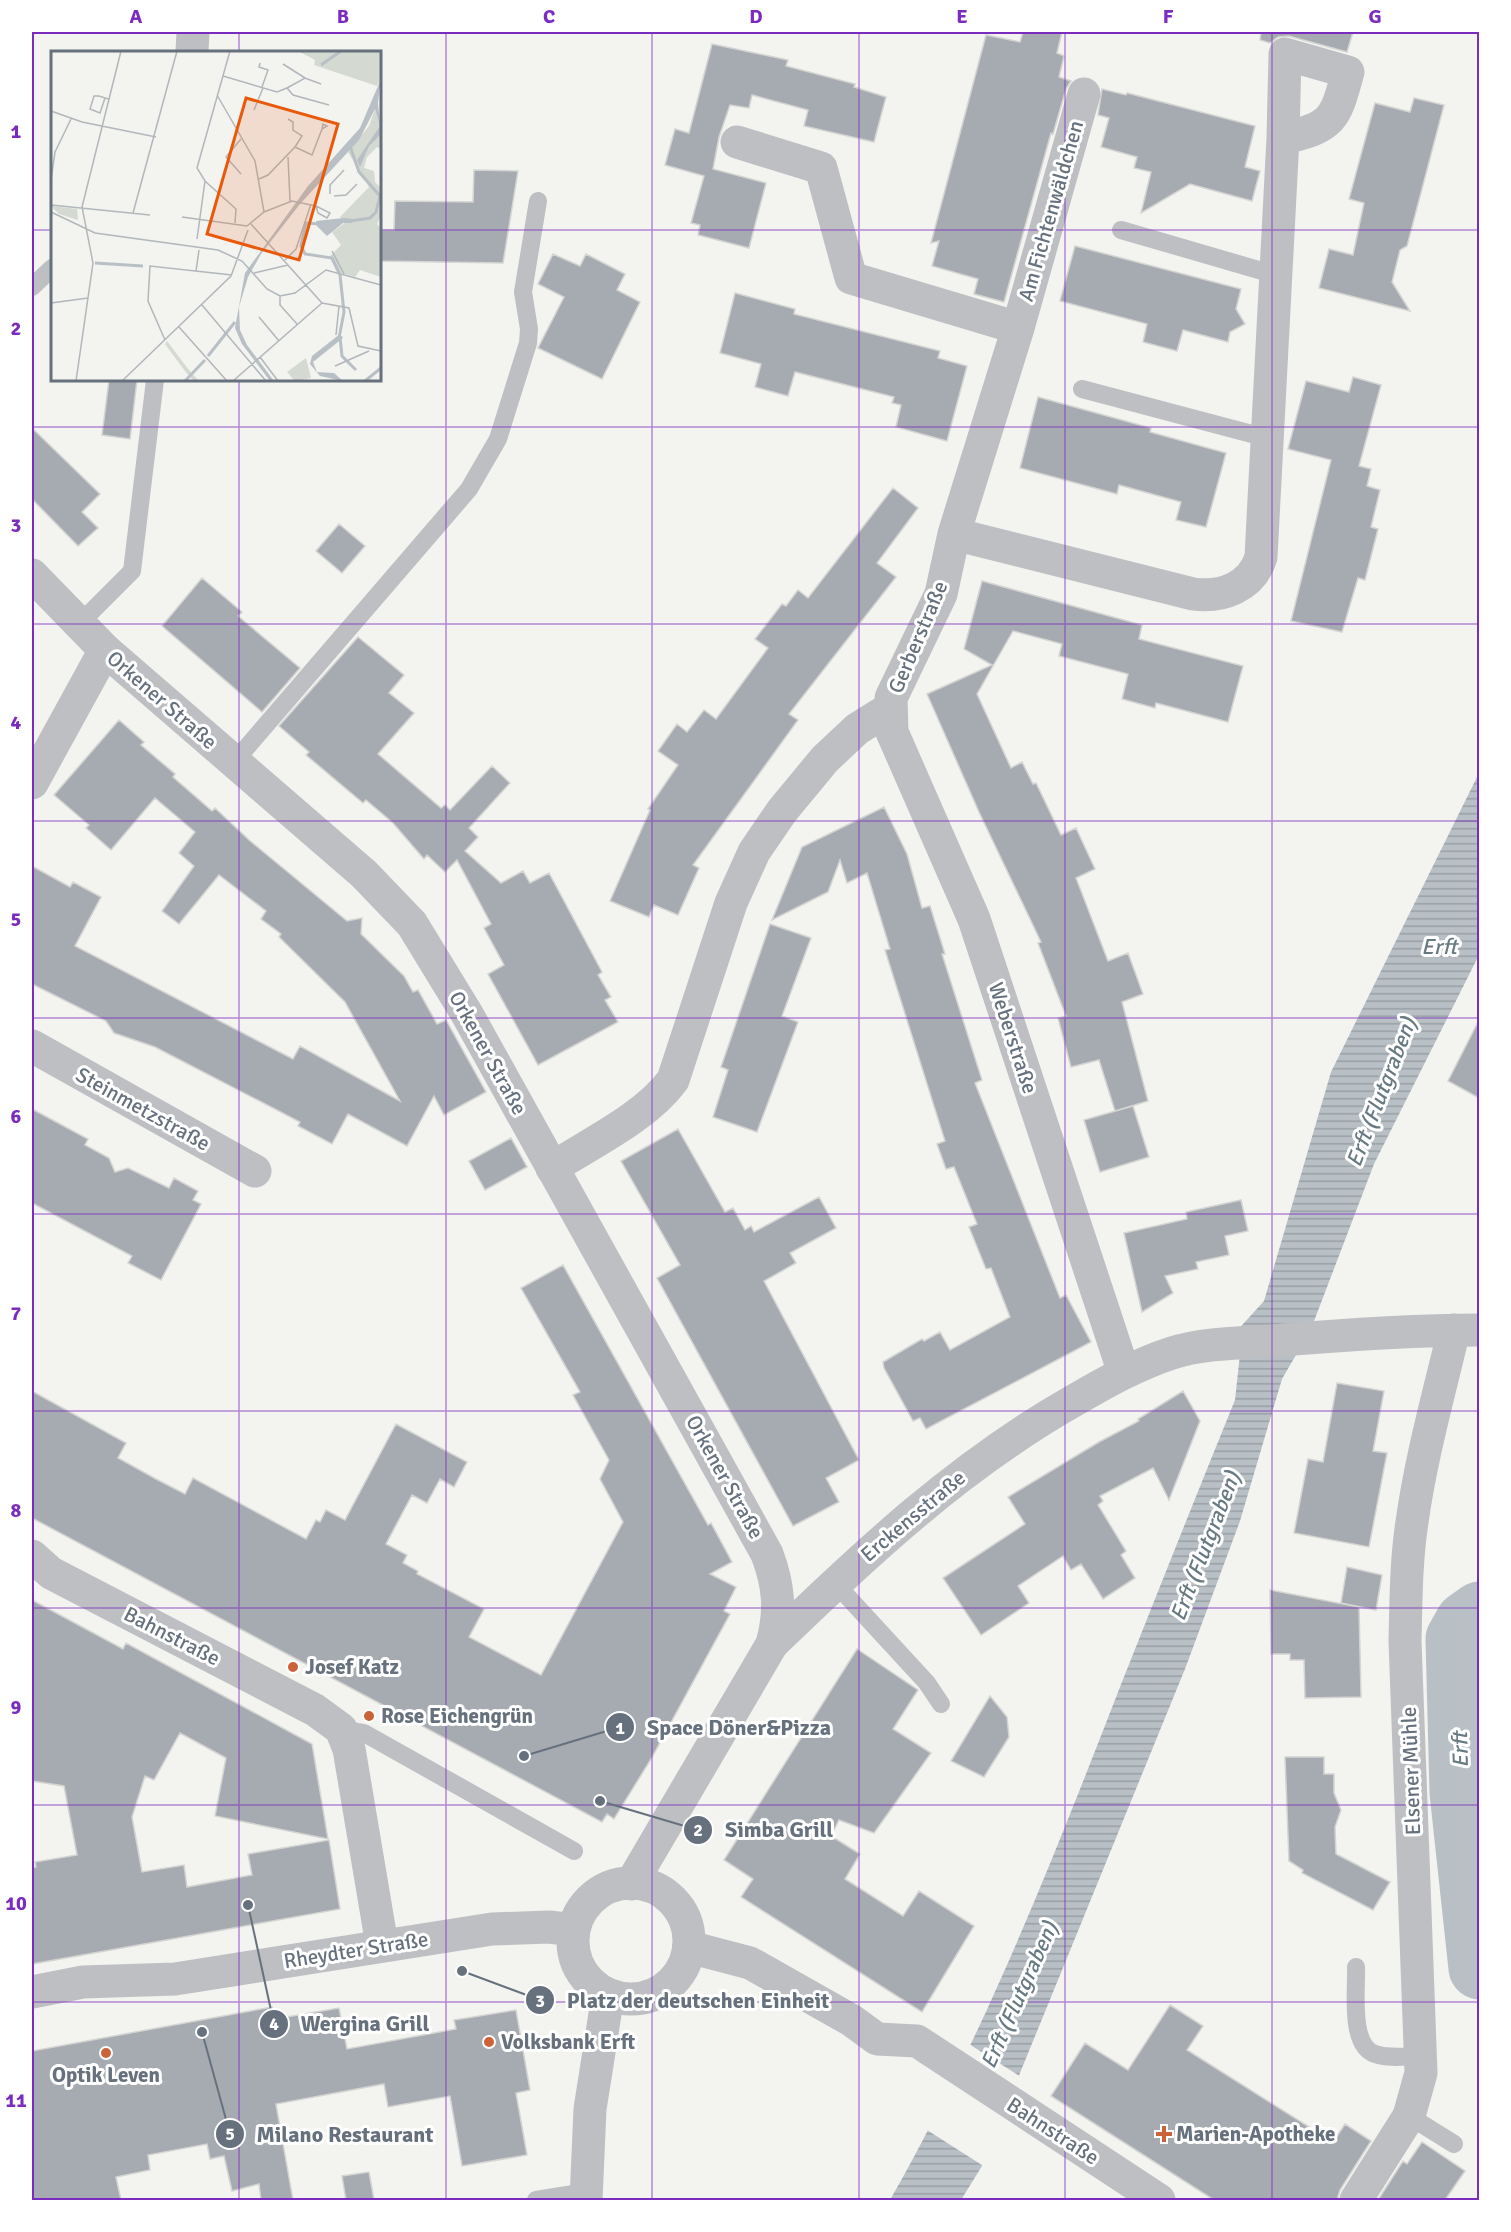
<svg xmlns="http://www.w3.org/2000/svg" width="1511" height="2232" viewBox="0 0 1511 2232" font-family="Signika,sans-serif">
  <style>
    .water { fill: url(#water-rules) }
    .pier { fill: #f3f3f0 }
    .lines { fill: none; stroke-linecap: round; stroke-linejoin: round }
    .river { stroke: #b8c0c5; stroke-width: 63 }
    .building { fill: #a6abb1; stroke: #d4d4d2; stroke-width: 1.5 }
    .service { stroke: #bdbfc3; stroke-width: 18 }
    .minor { stroke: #bdbfc3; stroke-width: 33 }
    .tertiary { stroke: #bdbfc3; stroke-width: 33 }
    .grid { fill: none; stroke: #7b2cbf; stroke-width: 1.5; stroke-opacity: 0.55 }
    .poi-dot { fill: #cb6238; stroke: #fff; stroke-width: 2 }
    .labels { text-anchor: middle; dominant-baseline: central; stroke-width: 6; stroke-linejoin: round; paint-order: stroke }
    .street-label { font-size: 21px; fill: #66717d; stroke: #fff }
    .poi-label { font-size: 21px; font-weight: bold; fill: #66717d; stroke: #fff; text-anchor: start }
    .water-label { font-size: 22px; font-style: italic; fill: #677981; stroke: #fff }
    .inset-river { fill: none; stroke: #b8c0c5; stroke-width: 3 }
    .inset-road { fill: none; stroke: #b2b7bb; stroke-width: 1.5 }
    .view { fill: #e8590c; fill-opacity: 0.15; stroke: #e8590c; stroke-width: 3 }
    .inset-edge { fill: none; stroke: #66717d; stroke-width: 3 }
    .leader { fill: none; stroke: #66717d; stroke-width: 2 }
    .callout-dot { fill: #66717d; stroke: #fff; stroke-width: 2 }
    .mark-label { font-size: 18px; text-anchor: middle; font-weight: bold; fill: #fff }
    .callout-label { font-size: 22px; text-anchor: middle; font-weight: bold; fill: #66717d; stroke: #fff; stroke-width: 6; stroke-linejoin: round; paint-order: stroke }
    .neatline { fill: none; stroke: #7b2cbf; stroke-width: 2 }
    .grid-label { font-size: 20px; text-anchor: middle; font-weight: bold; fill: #7b2cbf }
  </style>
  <defs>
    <pattern id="water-rules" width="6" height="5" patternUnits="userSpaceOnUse" patternTransform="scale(1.5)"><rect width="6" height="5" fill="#b8c0c5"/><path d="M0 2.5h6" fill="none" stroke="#99a0a5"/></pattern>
  </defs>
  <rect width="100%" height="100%" fill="#f3f3f0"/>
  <path class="water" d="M 1479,773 L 1479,955 L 1374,1164 L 1311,1329 L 1282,1379 L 1240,1521 L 1185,1669 L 982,2166 L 961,2200 L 890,2200 C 983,2037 1052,1862 1120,1687 C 1158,1591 1196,1496 1235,1400 L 1240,1354 L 1234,1334 L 1264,1301 L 1331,1072 Z"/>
  <path class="pier" d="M 969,2044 L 1021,2077 L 985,2167 L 927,2130 Z"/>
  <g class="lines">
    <path class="river" d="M 1480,1613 L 1466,1623 L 1457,1639 L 1461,1792 L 1480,1968"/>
  </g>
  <path class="building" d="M 1023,32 L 1062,32 L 1057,53 L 1064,56 L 1059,77 L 1071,81 L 1066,89 L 1053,134 L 1051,133 L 1004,302 L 974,294 L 978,279 L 932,266 L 939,241 L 931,243 L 986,35 L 1020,42 Z
    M 1261,32 L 1353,32 L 1347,52 L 1289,36 L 1278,37 L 1270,43 L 1260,40 Z
    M 712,44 L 788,60 L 786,66 L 855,84 L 854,87 L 886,97 L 874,142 L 804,126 L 808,110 L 752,95 L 749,108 L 730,105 L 719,137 L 713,169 L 766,183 L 749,248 L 698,235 L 700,225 L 691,223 L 704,176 L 665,165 L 675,129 L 689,133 Z
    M 1102,89 L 1126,95 L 1127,93 L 1255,126 L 1245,167 L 1260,171 L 1252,201 L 1190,184 L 1141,213 L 1151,172 L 1134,168 L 1137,157 L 1101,147 L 1109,118 L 1098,115 Z
    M 1414,98 L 1444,105 L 1407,246 L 1400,250 L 1392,282 L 1410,311 L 1319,288 L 1329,249 L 1353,255 L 1364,203 L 1349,199 L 1375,103 L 1410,112 Z
    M 474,170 L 518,171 L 503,263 L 380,261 L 380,230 L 394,230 L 395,201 L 473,202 Z
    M 1075,246 L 1241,289 L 1236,309 L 1245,324 L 1230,332 L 1228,342 L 1183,330 L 1177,351 L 1143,342 L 1147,324 L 1060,301 Z
    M 553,254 L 580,266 L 586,254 L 625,274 L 617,290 L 640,302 L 602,379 L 538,348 L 564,297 L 538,284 Z
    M 735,293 L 795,309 L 794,314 L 940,351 L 938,358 L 967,366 L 947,441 L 896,427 L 901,405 L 892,403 L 894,397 L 795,372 L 788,396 L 755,387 L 761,364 L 720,353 Z
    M 1353,377 L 1381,385 L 1359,466 L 1371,469 L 1367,486 L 1380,490 L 1371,527 L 1378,529 L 1365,580 L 1358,578 L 1342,632 L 1291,621 L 1331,460 L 1288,449 L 1306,381 L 1349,392 Z
    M 109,380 L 137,380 L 130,439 L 102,435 Z
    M 1038,397 L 1151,428 L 1150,432 L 1226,453 L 1206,527 L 1176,520 L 1181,502 L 1119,485 L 1117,494 L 1020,468 Z
    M 32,428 L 100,494 L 82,512 L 98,528 L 78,546 L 32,499 Z
    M 893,488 L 918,508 L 877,563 L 896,577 L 789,714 L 798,720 L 693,865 L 699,868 L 678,915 L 654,905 L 649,917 L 610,901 L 650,810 L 648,809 L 678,765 L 658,751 L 677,724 L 687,732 L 704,710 L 716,719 L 768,648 L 755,639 L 782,604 L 786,606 L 798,590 L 808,598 Z
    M 339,524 L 365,546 L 342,573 L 316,551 Z
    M 202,578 L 242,612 L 238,616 L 300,668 L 262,712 L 162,626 Z
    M 982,581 L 1142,625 L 1139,639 L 1243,666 L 1228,722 L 1156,703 L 1155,708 L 1122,699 L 1128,674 L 1059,656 L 1062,644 L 1013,631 L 977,694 L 1011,768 L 1022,762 L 1033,784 L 1036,783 L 1061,835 L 1076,828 L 1095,869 L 1076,878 L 1108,961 L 1128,953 L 1143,994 L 1122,1002 L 1148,1101 L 1115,1111 L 1099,1060 L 1071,1067 L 1058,1018 L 1066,1016 L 1038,943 L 1041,942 L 979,812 L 927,694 L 992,665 L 964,649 Z
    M 358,637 L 404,675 L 389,693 L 414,713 L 378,754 L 441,808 L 445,805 L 450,810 L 492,766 L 510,783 L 469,828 L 478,837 L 465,851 L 501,883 L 523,871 L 530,883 L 549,873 L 602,972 L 598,975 L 611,997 L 605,1000 L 618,1022 L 538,1065 L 488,974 L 504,965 L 484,928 L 491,924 L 457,860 L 445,872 L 427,855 L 424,859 L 393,823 L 366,800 L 363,803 L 306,755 L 309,752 L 279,726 Z
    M 119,720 L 144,742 L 141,745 L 175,774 L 173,777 L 212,811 L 215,808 L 249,840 L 347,921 L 362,918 L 361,934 L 404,976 L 413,992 L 418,990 L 437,1024 L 446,1020 L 486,1092 L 444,1115 L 434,1096 L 407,1146 L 348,1114 L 332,1144 L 298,1126 L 300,1122 L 155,1047 L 114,1033 L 106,1021 L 32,984 L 32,866 L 70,887 L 73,882 L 101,897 L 75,946 L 293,1059 L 300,1046 L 400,1101 L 345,1002 L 279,937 L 281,934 L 261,919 L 266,911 L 219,875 L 179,924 L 162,911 L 194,866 L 179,853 L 195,832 L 155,798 L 111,850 L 86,828 L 89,825 L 54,795 Z
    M 884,807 L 907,854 L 922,908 L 930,906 L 945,954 L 942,954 L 982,1080 L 975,1083 L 1060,1298 L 1066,1295 L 1091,1342 L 926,1429 L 920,1418 L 913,1421 L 884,1368 L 883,1362 L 922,1339 L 924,1341 L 940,1332 L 950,1350 L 1010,1317 L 991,1268 L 986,1269 L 969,1227 L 977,1224 L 954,1167 L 946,1169 L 937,1144 L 945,1141 L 885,950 L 890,949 L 867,873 L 847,883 L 840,860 L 828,892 L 772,920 L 802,847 Z
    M 770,924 L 811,938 L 782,1016 L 798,1022 L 757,1132 L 713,1117 L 728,1070 L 721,1067 Z
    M 1479,1020 L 1479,1098 L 1448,1081 Z
    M 1133,1106 L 1149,1157 L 1100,1172 L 1084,1120 Z
    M 32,1109 L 88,1139 L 85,1145 L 109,1158 L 115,1172 L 128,1168 L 169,1188 L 174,1178 L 198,1191 L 193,1200 L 201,1204 L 161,1280 L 128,1263 L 132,1256 L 32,1203 Z
    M 678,1129 L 725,1212 L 733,1208 L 745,1230 L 751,1226 L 754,1232 L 819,1197 L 836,1228 L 790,1253 L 796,1263 L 764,1281 L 859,1460 L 826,1478 L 839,1502 L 793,1526 L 657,1278 L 680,1265 L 621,1161 Z
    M 511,1138 L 527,1167 L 485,1190 L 469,1161 Z
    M 1241,1200 L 1248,1231 L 1225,1236 L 1229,1255 L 1196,1262 L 1198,1269 L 1165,1276 L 1173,1293 L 1142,1312 L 1124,1233 L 1187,1219 L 1186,1212 Z
    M 563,1265 L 708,1525 L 711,1523 L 732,1562 L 710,1574 L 736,1587 L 724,1611 L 730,1614 L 651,1759 L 614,1819 L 607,1814 L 602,1822 L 32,1518 L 32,1391 L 126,1443 L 118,1458 L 156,1479 L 185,1494 L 193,1478 L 306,1539 L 316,1520 L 320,1522 L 326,1510 L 345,1520 L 396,1424 L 467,1462 L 454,1487 L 440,1479 L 427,1503 L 412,1495 L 386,1544 L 407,1555 L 403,1563 L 418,1571 L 417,1574 L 484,1609 L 469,1637 L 541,1675 L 623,1522 L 600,1479 L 609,1460 L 573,1395 L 580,1392 L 521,1288 Z
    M 1337,1383 L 1384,1391 L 1373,1451 L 1387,1453 L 1369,1547 L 1294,1533 L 1308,1459 L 1323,1462 Z
    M 1183,1391 L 1200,1421 L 1169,1500 L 1153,1468 L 1100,1496 L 1103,1501 L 1098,1505 L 1126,1551 L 1121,1555 L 1135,1578 L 1103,1599 L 1081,1564 L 1071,1570 L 1063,1556 L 1018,1586 L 1029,1603 L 981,1635 L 943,1578 L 1025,1524 L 1008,1497 L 1099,1442 L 1139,1421 L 1138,1419 Z
    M 1347,1567 L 1382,1575 L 1376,1610 L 1341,1603 Z
    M 1270,1590 L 1359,1607 L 1361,1697 L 1305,1698 L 1304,1660 L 1290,1660 L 1290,1654 L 1271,1654 Z
    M 32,1600 L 123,1649 L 126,1643 L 312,1744 L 328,1839 L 215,1816 L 226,1758 L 180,1733 L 154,1780 L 145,1776 L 132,1817 L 142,1872 L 184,1865 L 187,1887 L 252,1875 L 248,1854 L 329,1840 L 340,1909 L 32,1964 L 32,1868 L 36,1867 L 35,1862 L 77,1855 L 64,1786 L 32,1781 Z
    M 857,1649 L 918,1690 L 893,1729 L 931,1753 L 874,1833 L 839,1820 L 831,1836 L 860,1854 L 845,1879 L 903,1916 L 919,1891 L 974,1926 L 922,2012 L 741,1897 L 753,1879 L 724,1860 Z
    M 990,1696 L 1007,1717 L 1009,1737 L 984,1777 L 951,1761 Z
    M 1285,1757 L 1324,1757 L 1324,1774 L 1334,1774 L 1334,1793 L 1341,1810 L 1335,1827 L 1336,1854 L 1390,1882 L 1373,1910 L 1302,1873 L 1303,1870 L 1289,1861 Z
    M 1170,2005 L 1203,2026 L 1187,2050 L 1333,2142 L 1345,2124 L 1371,2141 L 1340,2190 L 1337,2200 L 1214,2200 L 1051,2096 L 1085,2043 L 1128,2070 Z
    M 272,2007 L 275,2019 L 339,2008 L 347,2049 L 456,2029 L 454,2020 L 516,2010 L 530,2090 L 516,2093 L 527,2155 L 462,2166 L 450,2096 L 388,2107 L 384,2084 L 276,2104 L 293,2200 L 261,2200 L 259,2184 L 232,2191 L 224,2156 L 210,2159 L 207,2144 L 148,2155 L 150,2170 L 116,2177 L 121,2200 L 32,2200 L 32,2051 Z
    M 1422,2142 L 1465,2171 L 1445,2200 L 1378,2200 L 1403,2161 L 1407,2164 Z
    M 369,2172 L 374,2200 L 346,2200 L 342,2176 Z"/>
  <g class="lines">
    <path class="service" d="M 1121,230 L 1276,275
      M 32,287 L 52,268
      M 1082,389 L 1267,438
      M 79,624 L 132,571 L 155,380
      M 234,762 L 469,489 L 498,439 L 528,343 L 529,329 L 523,292 L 538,201
      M 835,1583 L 927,1683 L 941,1704
      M 341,1729 L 364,1733 L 574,1851
      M 1356,1967 C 1357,1990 1349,2045 1375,2054 C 1389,2059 1408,2056 1422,2056
      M 1409,2116 L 1454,2144
      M 536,2200 L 586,2192"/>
    <path class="minor" d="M 192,52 L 193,32
      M 737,142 L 821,168 L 851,278 L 1018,328 L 954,534
      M 1018,328 L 1084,94
      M 32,783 L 105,650
      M 32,1046 L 255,1171
      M 552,1168 C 591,1143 646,1117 673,1080 L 731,903 L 754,852 L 782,811 L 825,759 L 857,729 L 889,709
      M 1124,1373 L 974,919 L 892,732 L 891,698 L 941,594 L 954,534 L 1193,594 C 1222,598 1252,587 1261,557 L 1283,138 C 1333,127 1335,120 1348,72 L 1285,54 L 1283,138
      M 32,1556 L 51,1573 L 315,1710 L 341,1729 L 349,1749 L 382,1945
      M 772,1644 C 866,1553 960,1465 1075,1400 C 1106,1382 1138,1364 1172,1353 C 1204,1343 1239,1343 1271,1341 C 1341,1335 1410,1330 1480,1330
      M 689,1947 L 750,1963 L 851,2020 L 877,2039 L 917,2041 L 1159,2200
      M 1356,2200 L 1409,2116 L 1421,2073 L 1405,1641 C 1406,1601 1406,1561 1412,1522 C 1421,1457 1439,1394 1454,1330"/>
    <path class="tertiary" d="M 32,575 L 105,650 L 364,874 L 412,924 L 467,1014 L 767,1554 C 779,1586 781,1611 772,1644 L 631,1884
      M573 1941a58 58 0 1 1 116 0a58 58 0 1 1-116 0Z
      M 32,1992 L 83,1982 L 175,1979 L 492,1929 L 549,1927 L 574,1930
      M 586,2200 L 590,2109 L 608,1995"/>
  </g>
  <path class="grid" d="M 239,32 L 239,52M 446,32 L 446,2200M 652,32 L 652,2200M 859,32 L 859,2200M 1065,32 L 1065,2200M 1272,32 L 1272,2200M 32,230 L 52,230M 380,230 L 1480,230M 239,380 L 239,2200M 32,427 L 1480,427M 32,624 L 1480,624M 32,821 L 1480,821M 32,1018 L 1480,1018M 32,1214 L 1480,1214M 32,1411 L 1480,1411M 32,1608 L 1480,1608M 32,1805 L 1480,1805M 32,2002 L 1480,2002"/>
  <g class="poi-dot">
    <circle cx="293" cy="1667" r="6"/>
    <circle cx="369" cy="1716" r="6"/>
    <circle cx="489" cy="2042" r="6"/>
    <circle cx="106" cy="2053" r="6"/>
    <path d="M1161 2125h6v6h6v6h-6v6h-6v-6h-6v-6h6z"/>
  </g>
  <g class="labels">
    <g class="street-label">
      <text transform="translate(1051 211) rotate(-74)">Am Fichtenwäldchen</text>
      <text transform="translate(918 637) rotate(-67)">Gerberstraße</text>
      <text transform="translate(162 700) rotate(41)">Orkener Straße</text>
      <text transform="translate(1013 1038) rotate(72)">Weberstraße</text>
      <text transform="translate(488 1053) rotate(61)">Orkener Straße</text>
      <text transform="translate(143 1109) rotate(29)">Steinmetzstraße</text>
      <text transform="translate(725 1477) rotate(61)">Orkener Straße</text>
      <text transform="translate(913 1516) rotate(-40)">Erckensstraße</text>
      <text transform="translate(172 1636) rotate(27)">Bahnstraße</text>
      <text transform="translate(1411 1771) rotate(-92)">Elsener Mühle</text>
      <text transform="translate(356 1950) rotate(-9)">Rheydter Straße</text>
      <text transform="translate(1053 2131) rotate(33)">Bahnstraße</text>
    </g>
    <g class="poi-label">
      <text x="305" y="1667">Josef Katz</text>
      <text x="381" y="1716">Rose Eichengrün</text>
      <text x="501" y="2042">Volksbank Erft</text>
      <text x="106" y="2075" text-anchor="middle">Optik Leven</text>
      <text x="1176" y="2134">Marien-Apotheke</text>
    </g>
    <g class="water-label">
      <text x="1439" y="946">Erft</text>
      <text transform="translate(1381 1092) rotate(-69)">Erft (Flutgraben)</text>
      <text transform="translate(1205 1546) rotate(-69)">Erft (Flutgraben)</text>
      <text transform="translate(1460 1750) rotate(-92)">Erft</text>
      <text transform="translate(1019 1995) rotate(-66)">Erft (Flutgraben)</text>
    </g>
  </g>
  <g transform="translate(51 51)">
    <rect width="330" height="330" fill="#f3f3f0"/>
    <path d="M 0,155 L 26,158 L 27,169 L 8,163 ZM 116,290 L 137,318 L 148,330 L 143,330 L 134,320 L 114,293 Z" fill="#d4d9d1"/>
    <path d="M 247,0 L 330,0 L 330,28 L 326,35 L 263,14 L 264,9 Z" fill="#d4d9d1"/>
    <path d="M 324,58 L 329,74 L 325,87 L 330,83 L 330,98 L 326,96 L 316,106 L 313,117 L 323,120 L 324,131 L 330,137 L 330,164 L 326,173 L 330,178 L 330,226 L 309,219 L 304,226 L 287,221 L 278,206 L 290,194 L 281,181 L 294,172 L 289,166 L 318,136 L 297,101 L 318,75 ZM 255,307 L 260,327 L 244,330 L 236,321 Z" fill="#d4d9d1"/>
    <path d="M 330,28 L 327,52 L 330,83 L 318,95 L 309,116 L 306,109 L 329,75 L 324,58 L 308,89 L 249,153 L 210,203 L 197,226 L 188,256 L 189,279 L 196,294 L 223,330 L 219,330 L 191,293 L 184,277 L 194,222 L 257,135 L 309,77 ZM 293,167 L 302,168 L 301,172 L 292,172 L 276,185 L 265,174 L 265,170 ZM 289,283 L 292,287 L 262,311 L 266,321 L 283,322 L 292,330 L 269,325 L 259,313 L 261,305 Z" fill="#b8c0c5"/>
    <path class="inset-river" d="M 270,14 L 290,0M 299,95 L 308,121 L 329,145 L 325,161 L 319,167 L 299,170M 269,173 L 255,172 L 250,195 L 254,203 L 281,207 L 289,224 L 293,261 L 288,287M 44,212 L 92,215M 289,286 L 291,305 L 305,319M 157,305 L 184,271M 134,330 L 154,309M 314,330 L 330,317"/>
    <path class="inset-road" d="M 179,0 L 146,117 L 154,130 L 185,158 L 184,172M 209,12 L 208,16 L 217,19 L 211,36M 232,13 L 254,27M 172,25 L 226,41 L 236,37 L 242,44 L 278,54M 236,37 L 254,27 L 270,33M 166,44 L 204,110 L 213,161M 54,47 L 49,62 L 39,58 L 43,45 L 48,45 L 54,47 L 58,48M 203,59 L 212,37M 0,60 L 31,71 L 105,86M 237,68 L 242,71 L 242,79 L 251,85 L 244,96M 190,88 L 175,106 L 190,123M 237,106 L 239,150M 208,128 L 217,124 L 244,96 L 261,104 L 271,78 L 276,75 L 272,73 L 271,78M 0,129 L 4,101 L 20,68M 279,143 L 279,134 L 293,119M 283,145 L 295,144 L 306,133M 0,154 L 99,164M 0,161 L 44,182 L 167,199 L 191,210 L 216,238 L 229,245 L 244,242 L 275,219 L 330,234M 82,162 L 126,0M 131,166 L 196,175M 200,173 L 271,252 L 298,257 L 307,295 L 330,300M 196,175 L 213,161 L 241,150 L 265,155 L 279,162 L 276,167 L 267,162 L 265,155M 146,188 L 154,130M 281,200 L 293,223M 234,209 L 245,198 L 260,153M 145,220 L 148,199M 203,222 L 237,214M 229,245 L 229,254 L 246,273M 0,252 L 37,247M 151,254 L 215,330M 128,276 L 176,330M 285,284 L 288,255M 224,285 L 208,266 L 228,290M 114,289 L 97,250 L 99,215 L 181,224M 209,306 L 227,330M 284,315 L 318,300M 25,330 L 42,212 L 31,156 L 70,0M 71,330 L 180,225 L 197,179M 182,330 L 271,252"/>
    <path class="view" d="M 195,47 L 287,73 L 248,209 L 156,183 Z"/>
    <rect width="330" height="330" class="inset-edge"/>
  </g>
  <path class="leader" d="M524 1756L620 1727M600 1801L698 1830M462 1971L540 2000M248 1905L274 2024M202 2032L230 2134"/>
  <g class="callout-dot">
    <circle cx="524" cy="1756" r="6"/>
    <circle cx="600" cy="1801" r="6"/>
    <circle cx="462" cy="1971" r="6"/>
    <circle cx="248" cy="1905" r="6"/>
    <circle cx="202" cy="2032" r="6"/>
    <circle cx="620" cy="1727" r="15"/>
    <circle cx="698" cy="1830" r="15"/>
    <circle cx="540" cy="2000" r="15"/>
    <circle cx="274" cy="2024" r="15"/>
    <circle cx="230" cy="2134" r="15"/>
  </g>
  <g class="mark-label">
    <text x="620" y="1734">1</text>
    <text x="698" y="1836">2</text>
    <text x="540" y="2007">3</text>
    <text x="274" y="2030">4</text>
    <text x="230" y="2140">5</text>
  </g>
  <g class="callout-label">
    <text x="739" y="1735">Space Döner&amp;Pizza</text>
    <text x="779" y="1837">Simba Grill</text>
    <text x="698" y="2008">Platz der deutschen Einheit</text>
    <text x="365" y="2031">Wergina Grill</text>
    <text x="345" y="2142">Milano Restaurant</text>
  </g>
  <rect width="1511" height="2232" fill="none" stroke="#ffffff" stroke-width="66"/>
  <rect x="33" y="33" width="1445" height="2166" class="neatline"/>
  <g class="grid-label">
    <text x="136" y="23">A</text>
    <text x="343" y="23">B</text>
    <text x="549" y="23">C</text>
    <text x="756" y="23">D</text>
    <text x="962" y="23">E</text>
    <text x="1168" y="23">F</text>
    <text x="1375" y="23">G</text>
    <text x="16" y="138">1</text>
    <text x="16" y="335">2</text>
    <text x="16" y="532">3</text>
    <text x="16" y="729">4</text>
    <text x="16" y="926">5</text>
    <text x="16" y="1123">6</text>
    <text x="16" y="1320">7</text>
    <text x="16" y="1517">8</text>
    <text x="16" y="1714">9</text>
    <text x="16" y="1910">10</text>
    <text x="16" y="2107">11</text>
  </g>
</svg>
